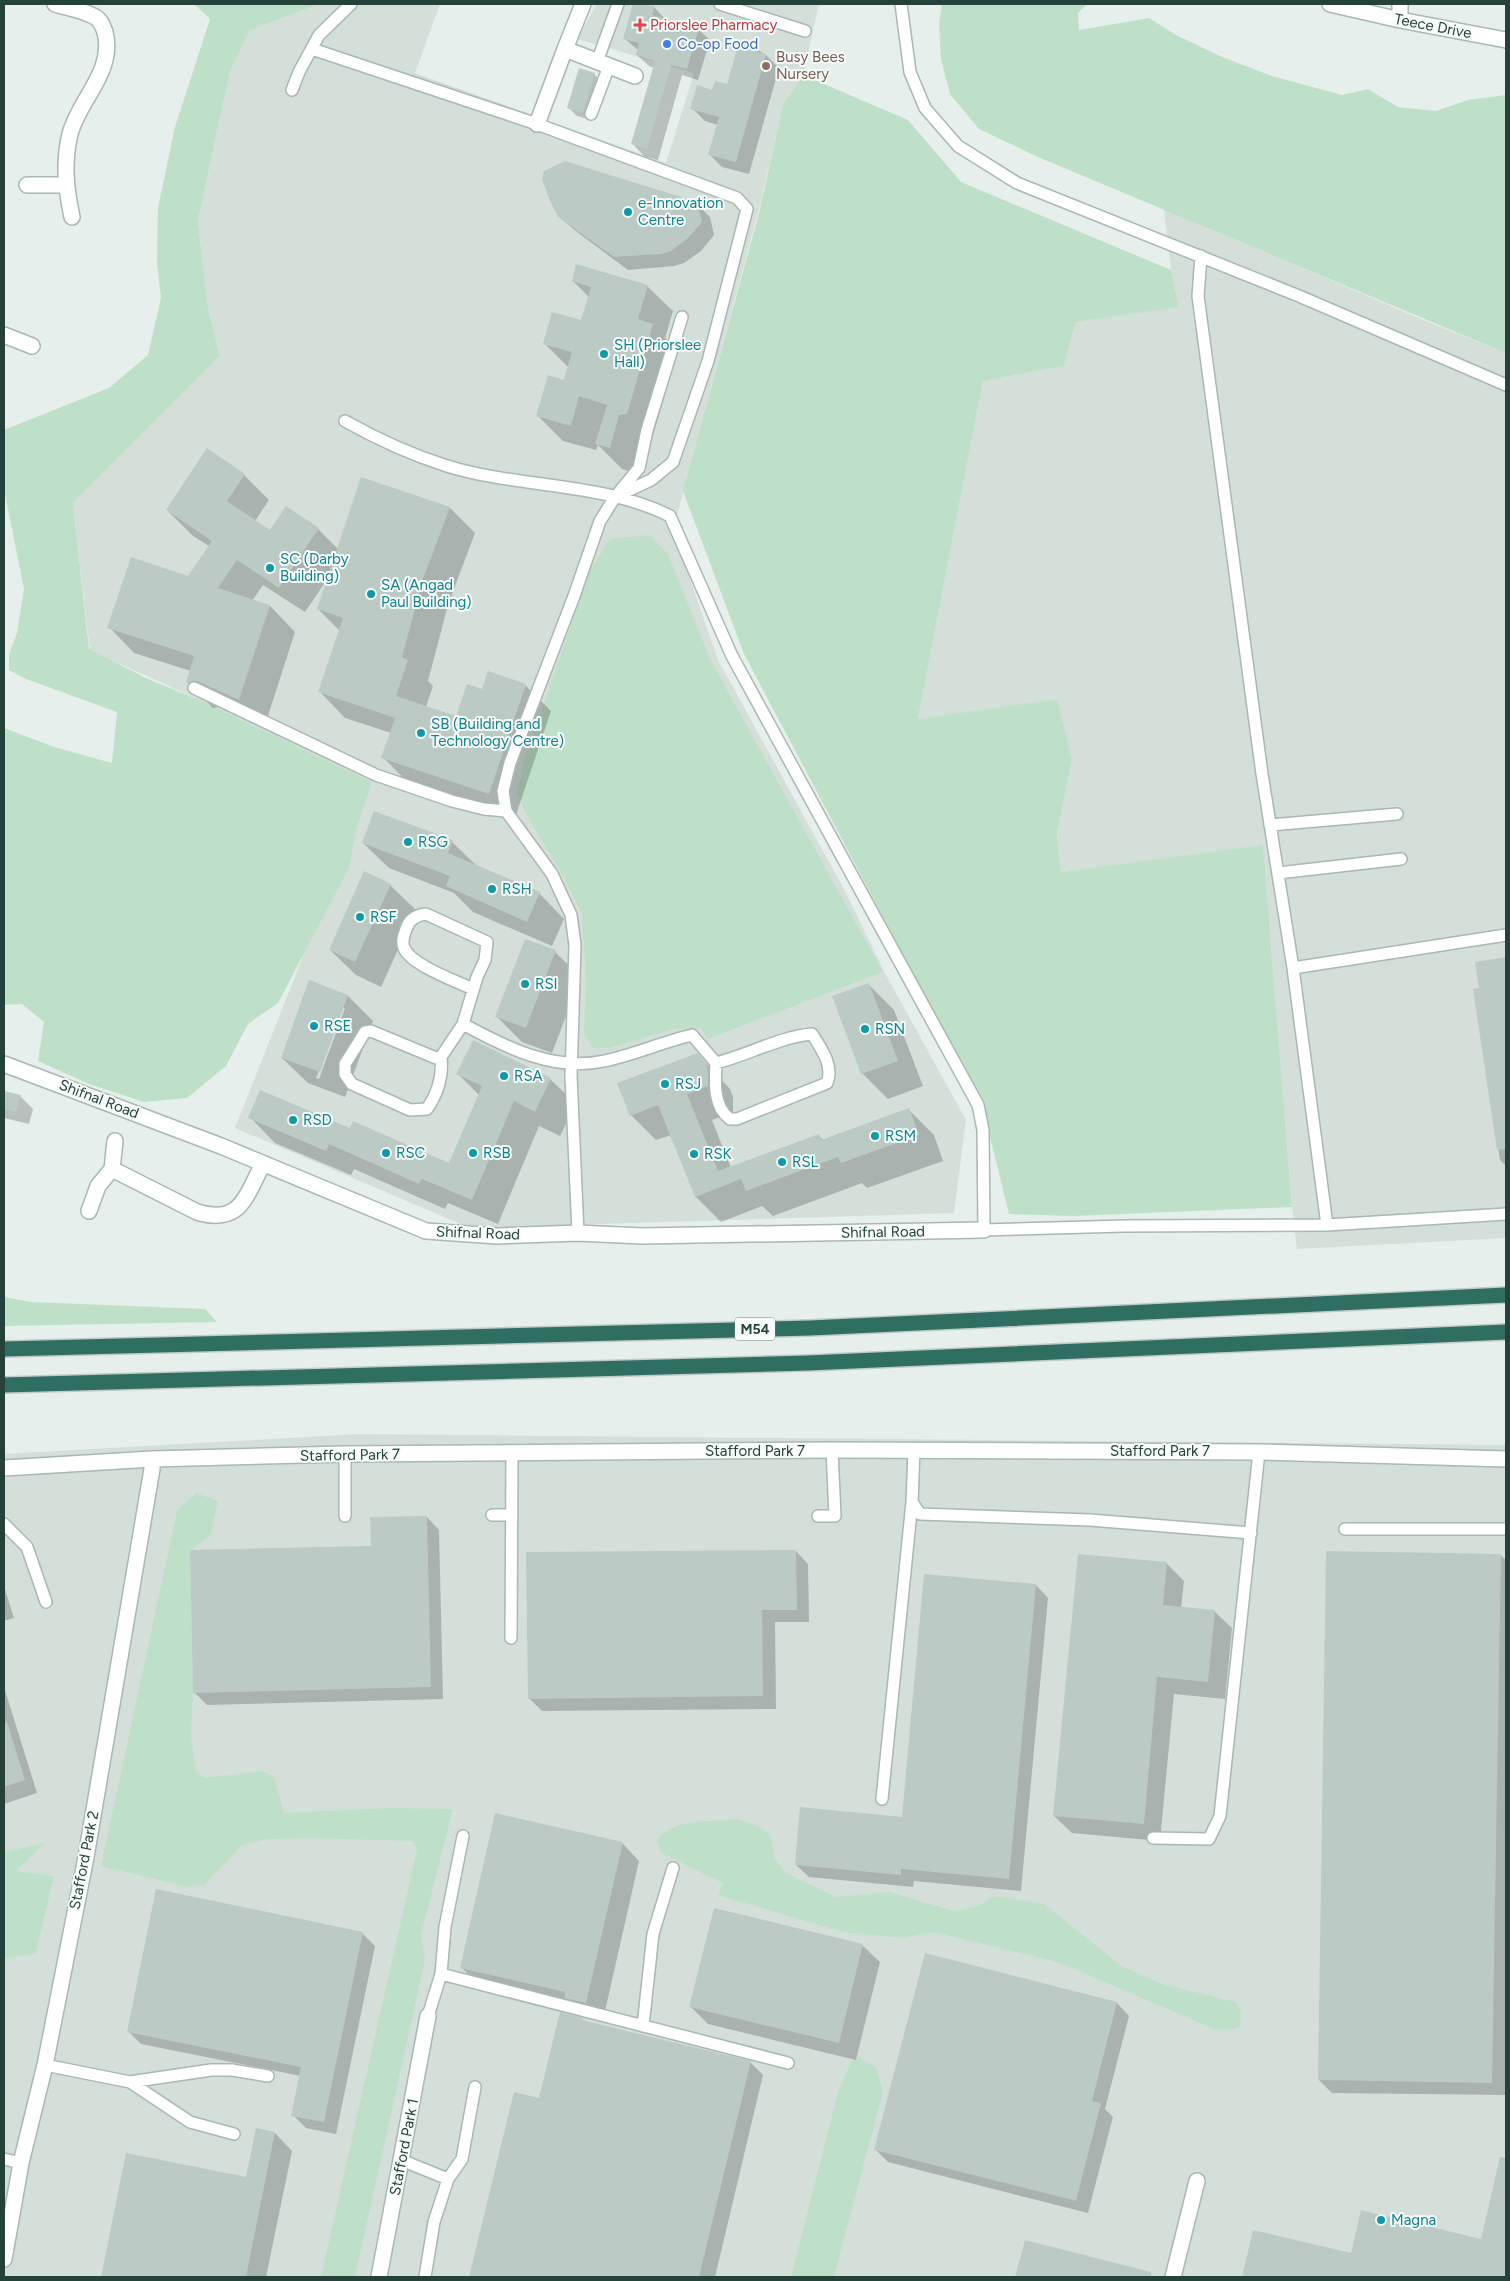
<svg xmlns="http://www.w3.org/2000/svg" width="1510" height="2281" viewBox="0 0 1510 2281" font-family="Figtree,sans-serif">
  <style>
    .built { fill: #d4dfda }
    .green { fill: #bfe0c8 }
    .shadow { fill: #0003; fill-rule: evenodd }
    .building { fill: #bbcac4 }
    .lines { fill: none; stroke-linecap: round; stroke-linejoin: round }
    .service-casing { stroke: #a8b8b2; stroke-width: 14 }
    .minor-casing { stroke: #a8b8b2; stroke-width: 18 }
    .motorway-casing { stroke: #c2cac8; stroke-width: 18 }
    .service { stroke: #fff; stroke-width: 11 }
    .minor { stroke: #fff; stroke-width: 15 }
    .motorway { stroke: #2f6f62; stroke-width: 15 }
    .health-dot { fill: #e0444e; stroke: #f7fbf9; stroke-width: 2 }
    .shop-dot { fill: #3f7fe0; stroke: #f7fbf9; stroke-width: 2 }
    .education-dot { fill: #8d6e63; stroke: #f7fbf9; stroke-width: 2 }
    .culture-dot { fill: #0f9aa8; stroke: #f7fbf9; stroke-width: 2 }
    .labels { text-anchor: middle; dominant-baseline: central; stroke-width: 4; stroke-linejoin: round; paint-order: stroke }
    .shield { fill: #f7fbf9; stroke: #637a73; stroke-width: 1 }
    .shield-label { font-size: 14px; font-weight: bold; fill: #24423a }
    .health-label { font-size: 15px; fill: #be3a42; stroke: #f7fbf9; text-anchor: start }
    .street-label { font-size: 15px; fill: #24423a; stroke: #f7fbf9 }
    .shop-label { font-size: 15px; fill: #366cbe; stroke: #f7fbf9; text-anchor: start }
    .education-label { font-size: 15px; fill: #785e54; stroke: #f7fbf9; text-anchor: start }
    .culture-label { font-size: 15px; fill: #0d838f; stroke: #f7fbf9; text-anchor: start }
  </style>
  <rect width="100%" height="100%" fill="#e6efeb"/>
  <path class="built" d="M 320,4 L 440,4 L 415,73 L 666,163 L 694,73 L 577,39 L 597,4 L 819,4 L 803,75 L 783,104 L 760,205 L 673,530 L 718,660 L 845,891 L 886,975 L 966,1120 L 954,1213 L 470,1228 L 235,1128 L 372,782 L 165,684 L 90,651 L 73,503 L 220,356 L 208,308 L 198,221 L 230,71 L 249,30 Z
    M 1164,209 L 1426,321 L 1506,353 L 1506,1238 L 1297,1249 L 1292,1207 L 1263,846 L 1061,872 L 1057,834 L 1072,760 L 918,719 L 983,381 L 1064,366 L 1076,322 L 1179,306 L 1171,270 Z
    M 359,1434 L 1506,1445 L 1506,2277 L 4,2277 L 4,1454 Z"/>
  <path class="green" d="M 194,4 L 320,4 L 250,30 L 230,71 L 198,221 L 208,308 L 220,356 L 73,503 L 89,649 L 148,679 L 204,702 L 372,782 L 357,827 L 349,868 L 278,1003 L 248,1024 L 226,1066 L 187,1098 L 144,1102 L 89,1084 L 38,1061 L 44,1022 L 22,1004 L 4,1005 L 4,728 L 54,747 L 112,763 L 117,712 L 26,679 L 9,670 L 9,654 L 17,633 L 24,589 L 4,489 L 4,430 L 109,388 L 148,355 L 161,298 L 157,263 L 158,208 L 175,127 L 210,19 Z
    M 942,4 L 1087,4 L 1078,13 L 1079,30 L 1149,18 L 1176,35 L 1222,57 L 1272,76 L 1342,95 L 1368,89 L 1398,107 L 1436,111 L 1468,100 L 1506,95 L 1506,353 L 1038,157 L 979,129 L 950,94 L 941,59 L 939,23 Z
    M 803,75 L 908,120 L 961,182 L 1171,270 L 1179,307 L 1076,322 L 1064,366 L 983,381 L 918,719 L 1057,699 L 1072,760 L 1057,834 L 1061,872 L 1263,845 L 1292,1207 L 1073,1216 L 1009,1214 L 982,1104 L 744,654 L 683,491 L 759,213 L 783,104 Z
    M 650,535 L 668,554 L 711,661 L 883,972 L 707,1039 L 701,1028 L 674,1029 L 610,1048 L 593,1048 L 584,1035 L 586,978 L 582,914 L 563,876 L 525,812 L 517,792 L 523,765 L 589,572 L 610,539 Z
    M 4,1297 L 31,1302 L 205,1309 L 217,1322 L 4,1326 Z
    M 196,1493 L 218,1501 L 211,1534 L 190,1551 L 193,1693 L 191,1736 L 196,1771 L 204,1778 L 263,1771 L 274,1777 L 284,1813 L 390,1808 L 453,1809 L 421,1935 L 425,1960 L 355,2277 L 321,2277 L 417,1849 L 413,1841 L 308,1838 L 268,1839 L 242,1845 L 205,1884 L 188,1887 L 101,1866 L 177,1511 Z
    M 735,1819 L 752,1823 L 770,1834 L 775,1859 L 786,1873 L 836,1897 L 890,1892 L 954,1911 L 978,1906 L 995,1896 L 1044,1904 L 1123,1967 L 1162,1984 L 1236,2002 L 1241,2012 L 1240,2027 L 1230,2030 L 1214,2029 L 1061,1963 L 934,1932 L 902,1938 L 843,1932 L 718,1895 L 723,1883 L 661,1853 L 657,1840 C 672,1818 711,1822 735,1819 Z
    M 45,1843 L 16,1871 L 54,1876 L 36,1953 L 4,1959 L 4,1852 Z
    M 859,2057 L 876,2068 L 883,2091 L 834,2277 L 791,2277 L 838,2092 L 851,2062 Z"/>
  <path class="shadow" d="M 634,4 L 654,7 L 665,19 L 698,29 L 710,40 L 698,80 L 682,75 L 658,160 L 644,156 L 633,144 L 654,68 L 649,66 L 637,55 L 639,51 L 624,38 Z
    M 755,48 L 766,55 L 779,68 L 749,174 L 722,167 L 709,154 L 718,125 L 705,121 L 692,108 L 713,91 L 728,85 Z
    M 594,74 L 602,83 L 591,120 L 577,116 L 568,107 Z
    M 697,204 L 710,217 L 714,235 L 701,251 L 684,263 L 674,266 L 628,270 L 573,229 L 559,216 Z
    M 573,281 L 647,286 L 673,311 L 665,338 L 678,351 L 652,439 L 645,441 L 635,473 L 622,469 L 598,445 L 596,450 L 563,441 L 537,415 L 564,381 L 568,367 L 544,343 L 582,322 L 589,297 Z
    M 244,475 L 269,500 L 255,521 L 271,532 L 318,529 L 338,549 L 362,478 L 450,508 L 475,533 L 448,605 L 428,681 L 433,686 L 426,707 L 457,717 L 483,690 L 525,685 L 551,711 L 515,818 L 408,783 L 383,757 L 391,733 L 345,718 L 320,692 L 340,631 L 318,609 L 328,578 L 305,612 L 263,585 L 252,601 L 270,606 L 295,632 L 265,725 L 224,706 L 213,708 L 187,682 L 191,671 L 134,653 L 109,627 L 189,577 L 209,546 L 193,536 L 167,510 Z
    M 375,813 L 452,842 L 478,867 L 539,893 L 564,919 L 552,946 L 473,912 L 454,893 L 389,868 L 363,843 Z
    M 390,885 L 416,910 L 381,987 L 356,975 L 330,950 Z
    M 555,952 L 581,977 L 552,1053 L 522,1042 L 496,1016 Z
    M 1506,958 L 1506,1166 L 1500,1160 L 1474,990 L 1480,989 L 1476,963 Z
    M 868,984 L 894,1010 L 923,1086 L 888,1099 L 863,1074 L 834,997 Z
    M 348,996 L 373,1021 L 345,1097 L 308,1083 L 282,1058 ZM 342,1008 L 345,1008 L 319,1079 L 316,1078 Z
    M 697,1054 L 730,1089 L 733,1097 L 733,1112 L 712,1120 L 731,1168 L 819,1136 L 824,1141 L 909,1110 L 934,1135 L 943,1161 L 867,1188 L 862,1183 L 773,1216 L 762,1206 L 721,1222 L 696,1197 L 671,1135 L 656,1140 L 631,1115 Z
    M 458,1074 L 550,1079 L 576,1104 L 560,1136 L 539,1126 L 498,1224 L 448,1203 L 445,1209 L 354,1169 L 351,1175 L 275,1143 L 250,1117 L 350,1130 L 450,1165 L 479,1095 Z
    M 4,1092 L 20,1096 L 33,1109 L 29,1124 L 4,1118 Z
    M 427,1517 L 439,1530 L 443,1699 L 207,1705 L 194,1692 L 372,1547 Z
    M 796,1551 L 808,1564 L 809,1622 L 775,1622 L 776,1709 L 542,1711 L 529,1698 Z
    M 1501,1555 L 1506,1561 L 1505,2095 L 1332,2093 L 1319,2080 Z
    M 1166,1563 L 1184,1581 L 1181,1608 L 1214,1611 L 1232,1628 L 1225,1699 L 1174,1694 L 1160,1841 L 1072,1833 L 1054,1816 Z
    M 1036,1585 L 1048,1598 L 1021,1891 L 914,1881 L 913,1887 L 809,1877 L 796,1865 L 903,1818 Z
    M 4,1586 L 14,1618 L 4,1621 Z
    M 4,1687 L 37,1793 L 4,1804 Z
    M 622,1843 L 639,1861 L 603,2020 L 479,1985 L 462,1968 Z
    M 362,1933 L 375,1946 L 336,2134 L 306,2128 L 293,2115 L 301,2076 L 141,2044 L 128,2031 Z
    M 862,1945 L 880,1962 L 856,2060 L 708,2024 L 691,2007 Z
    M 1117,2003 L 1129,2016 L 1105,2109 L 1113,2117 L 1088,2213 L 888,2162 L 875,2149 Z
    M 582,2019 L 585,2022 L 750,2062 L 763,2075 L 715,2277 L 471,2277 L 515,2094 L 540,2100 Z
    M 275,2133 L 292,2151 L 266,2277 L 102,2277 L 127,2154 L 247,2178 Z
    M 1501,2159 L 1506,2160 L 1506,2277 L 1243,2277 L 1254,2232 L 1352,2255 L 1482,2240 Z
    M 1026,2241 L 1145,2272 L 1151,2277 L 1017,2277 Z"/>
  <path class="building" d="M 633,4 L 655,6 L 652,15 L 699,28 L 687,69 L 671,65 L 647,149 L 631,144 L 655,61 L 636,55 L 639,43 L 623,39 Z
    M 739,42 L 756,47 L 755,51 L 766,54 L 736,162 L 708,155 L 719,117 L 690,109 L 697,85 L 712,90 L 715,81 L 727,84 Z
    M 579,68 L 595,73 L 583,113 L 567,108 Z
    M 565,161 L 697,202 L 702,222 L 688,238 L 671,251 L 661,254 L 614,257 L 558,217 L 550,201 L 542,179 L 544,171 Z
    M 576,264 L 648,285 L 638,319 L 653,324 L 627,414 L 619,415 L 610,448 L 595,444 L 607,405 L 579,396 L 571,426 L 536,416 L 548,375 L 564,380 L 572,352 L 543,344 L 552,312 L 581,320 L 591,287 L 572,281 Z
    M 207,448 L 245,474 L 227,501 L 270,530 L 286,506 L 319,528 L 279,588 L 237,560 L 218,588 L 270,605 L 239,700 L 197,681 L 186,683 L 194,656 L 107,628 L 131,557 L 188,576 L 212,541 L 166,510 Z
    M 361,477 L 450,507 L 423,579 L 402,657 L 408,660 L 396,696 L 456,716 L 467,684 L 482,689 L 488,671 L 526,684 L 489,794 L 381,758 L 395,718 L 318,692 L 343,618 L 317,609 Z
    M 374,811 L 453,840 L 448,853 L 540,892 L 527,922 L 446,886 L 450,876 L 362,843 Z
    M 364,871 L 391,884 L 355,962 L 329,950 Z
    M 525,939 L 556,950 L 526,1028 L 495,1017 Z
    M 1506,957 L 1506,1149 L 1497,1150 L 1473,989 L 1479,988 L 1475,962 Z
    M 309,980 L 348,995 L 320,1072 L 281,1058 Z
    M 869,983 L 898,1061 L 861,1074 L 832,996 Z
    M 473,1040 L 551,1078 L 535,1112 L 514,1101 L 472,1200 L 422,1179 L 419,1184 L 329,1144 L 326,1151 L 248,1118 L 260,1090 L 350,1128 L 353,1121 L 449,1163 L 482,1086 L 456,1074 Z
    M 698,1053 L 705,1062 L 708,1070 L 708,1086 L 687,1094 L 718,1171 L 819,1134 L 821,1140 L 909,1108 L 919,1135 L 841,1163 L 838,1157 L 746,1191 L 741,1179 L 695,1197 L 658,1105 L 630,1116 L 617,1083 Z
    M 4,1091 L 21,1095 L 16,1112 L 4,1109 Z
    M 427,1516 L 431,1687 L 193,1693 L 190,1550 L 371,1546 L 370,1517 Z
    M 796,1550 L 797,1610 L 762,1610 L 763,1696 L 528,1699 L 526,1552 Z
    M 1326,1551 L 1501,1554 L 1492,2083 L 1318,2080 Z
    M 1078,1554 L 1167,1562 L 1163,1605 L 1215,1610 L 1208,1682 L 1157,1677 L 1144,1824 L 1053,1816 Z
    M 924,1574 L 1036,1584 L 1009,1879 L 901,1869 L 901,1875 L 795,1865 L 800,1807 L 902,1817 Z
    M 7,1722 L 25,1780 L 4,1787 L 4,1723 Z
    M 495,1813 L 623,1842 L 586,2003 L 564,1998 L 565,1992 L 460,1968 Z
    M 156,1889 L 363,1932 L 324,2122 L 291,2116 L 301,2067 L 127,2032 Z
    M 714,1908 L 863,1944 L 839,2043 L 689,2007 Z
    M 925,1953 L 1117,2002 L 1092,2101 L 1101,2103 L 1076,2201 L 874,2150 Z
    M 560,2012 L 583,2018 L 582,2020 L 751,2061 L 699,2277 L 469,2277 L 514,2092 L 539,2098 Z
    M 256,2128 L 275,2132 L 246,2277 L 101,2277 L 126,2153 L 246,2177 Z
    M 1500,2157 L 1506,2158 L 1506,2277 L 1242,2277 L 1253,2230 L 1351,2253 L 1361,2210 L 1481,2239 Z
    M 1025,2240 L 1151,2272 L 1151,2277 L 1015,2277 Z"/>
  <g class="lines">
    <g class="service-casing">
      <path id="service" d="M 720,4 L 805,31
        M 901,4 L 910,72 L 925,108 L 958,146 L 1017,183 L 1299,296 L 1506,385
        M 312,49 L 534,123 L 737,198 L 747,209 L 708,361 L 673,462 L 651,480 L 619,495
        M 597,62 L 618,4
        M 292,90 L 299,72 L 319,35 L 351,4
        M 591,114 L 609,66
        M 1201,256 L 1198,296 L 1262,774 L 1293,968
        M 345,421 C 377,439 412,455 447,466 C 518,488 603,482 670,516 L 732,656 L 978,1105 L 983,1130 L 984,1230 L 1124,1226 L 1327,1225 L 1506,1214
        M 194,688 L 376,775 L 452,801 L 484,809 L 506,811
        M 1270,825 L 1397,814
        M 1278,873 L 1401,859
        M 463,1024 L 477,977 L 485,960 L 487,942 L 426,914 C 417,915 409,919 406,929 C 404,935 401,941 404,948 C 411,965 456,981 473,989
        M 441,1057 C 443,1076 438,1093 427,1109 L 410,1110 L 352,1084 L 345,1074 L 345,1064 L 365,1032 L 371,1031 L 436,1058 L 441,1057 L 463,1024 C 505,1047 554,1072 604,1061 C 634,1055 662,1042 692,1035 L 716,1063 C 748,1055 779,1037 812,1034 C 821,1048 834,1066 827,1083 L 737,1119 L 730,1119 C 713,1107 715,1082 716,1063
        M 1327,1225 L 1293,968 L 1506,935
        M 578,1233 L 571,1076 L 575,945 L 571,915 L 552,874 L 506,811 L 503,791 L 510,763 L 574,596 L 600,521 L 615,497 L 639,468 L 647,430 L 682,317
        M 914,1450 L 912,1502 L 920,1514 L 1090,1520 L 1251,1533
        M 345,1454 L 345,1516
        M 492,1515 L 512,1515
        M 818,1516 L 835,1516 L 832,1450
        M 4,1524 L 27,1547 L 46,1602
        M 1345,1529 L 1506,1529
        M 511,1638 L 512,1453
        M 882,1799 L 912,1502
        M 1153,1838 L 1209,1839 L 1220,1816 L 1259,1452
        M 441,1974 L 445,1927 L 463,1836
        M 428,2016 L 441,1974 L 788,2063
        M 643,2026 L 653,1934 L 673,1868
        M 45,2065 L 130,2082 L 211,2070 L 232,2070 L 268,2076
        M 130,2082 L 190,2122 L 234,2134
        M 4,2159 L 21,2163
        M 401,2160 L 448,2179 L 462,2159 L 475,2087
        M 425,2277 L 434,2222 L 448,2179"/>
    </g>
    <g class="minor-casing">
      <path id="minor" d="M 55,4 C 68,8 83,10 95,17 C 101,20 103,27 105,32 C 115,72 79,99 70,134 C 63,163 66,189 72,217
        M 1330,4 L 1400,20 L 1506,40
        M 1400,20 L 1400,4
        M 565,49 L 583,4
        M 537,124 L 565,49 L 635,76
        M 27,185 L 65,185
        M 4,335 L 32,346
        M 4,1064 L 221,1146 L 426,1231 L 497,1236 L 578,1233 L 642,1236 L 984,1230
        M 112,1169 L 197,1212 C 241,1225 245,1197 263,1164
        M 89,1211 L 98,1186 L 112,1169 L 115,1141
        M 4,1468 L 152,1459 L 345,1454 L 832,1450 L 1259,1452 L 1506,1459
        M 4,2259 L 21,2163 L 45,2065 L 86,1857 L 152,1469 L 152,1459
        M 379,2277 L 428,2016
        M 1173,2277 L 1197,2181"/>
    </g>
    <g class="motorway-casing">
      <path id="motorway" d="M 4,1349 L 810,1328 L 1506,1295
        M 4,1385 L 808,1363 L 1506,1332"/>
    </g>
    <use href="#service" class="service"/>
    <use href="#minor" class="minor"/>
    <use href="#motorway" class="motorway"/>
  </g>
  <path class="health-dot" d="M637.5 17.5h5v5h5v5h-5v5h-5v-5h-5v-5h5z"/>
  <circle class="shop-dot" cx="667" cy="44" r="5"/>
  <circle class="education-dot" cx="766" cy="66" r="5"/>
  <g class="culture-dot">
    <circle cx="628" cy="212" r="5"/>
    <circle cx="604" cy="354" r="5"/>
    <circle cx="270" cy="568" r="5"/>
    <circle cx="371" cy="594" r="5"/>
    <circle cx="421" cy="733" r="5"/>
    <circle cx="408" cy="842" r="5"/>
    <circle cx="492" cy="889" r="5"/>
    <circle cx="360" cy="917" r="5"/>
    <circle cx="525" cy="984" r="5"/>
    <circle cx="314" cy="1026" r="5"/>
    <circle cx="865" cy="1029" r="5"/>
    <circle cx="504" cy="1076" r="5"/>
    <circle cx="665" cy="1084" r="5"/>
    <circle cx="293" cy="1120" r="5"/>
    <circle cx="875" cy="1136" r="5"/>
    <circle cx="386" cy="1153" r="5"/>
    <circle cx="473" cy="1153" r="5"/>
    <circle cx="694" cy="1154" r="5"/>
    <circle cx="782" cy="1162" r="5"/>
    <circle cx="1381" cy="2220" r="5"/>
  </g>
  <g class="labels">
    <rect class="shield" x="735" y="1317.5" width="40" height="23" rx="4"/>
    <g class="shield-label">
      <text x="755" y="1329">M54</text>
    </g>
    <g class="health-label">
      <text x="650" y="25">Priorslee Pharmacy</text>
    </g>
    <g class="street-label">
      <text transform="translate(1433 26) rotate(11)">Teece Drive</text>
      <text transform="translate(99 1099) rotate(21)">Shifnal Road</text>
      <text transform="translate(883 1232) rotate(-1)">Shifnal Road</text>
      <text transform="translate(478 1233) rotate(2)">Shifnal Road</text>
      <text x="755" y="1451">Stafford Park 7</text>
      <text x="1160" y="1451">Stafford Park 7</text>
      <text transform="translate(350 1455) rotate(-1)">Stafford Park 7</text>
      <text transform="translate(84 1860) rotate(-79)">Stafford Park 2</text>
      <text transform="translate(404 2147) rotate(-79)">Stafford Park 1</text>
    </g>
    <g class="shop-label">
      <text x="677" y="44">Co-op Food</text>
    </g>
    <g class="education-label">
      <text x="776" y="57">Busy Bees<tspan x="776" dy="17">Nursery</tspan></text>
    </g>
    <g class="culture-label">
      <text x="638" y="203">e-Innovation<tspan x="638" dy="17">Centre</tspan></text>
      <text x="614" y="345">SH (Priorslee<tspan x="614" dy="17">Hall)</tspan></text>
      <text x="280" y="559">SC (Darby<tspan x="280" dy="17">Building)</tspan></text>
      <text x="381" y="585">SA (Angad<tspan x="381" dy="17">Paul Building)</tspan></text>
      <text x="431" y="724">SB (Building and<tspan x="431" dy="17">Technology Centre)</tspan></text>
      <text x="418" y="842">RSG</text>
      <text x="502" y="889">RSH</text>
      <text x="370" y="917">RSF</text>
      <text x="535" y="984">RSI</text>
      <text x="324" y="1026">RSE</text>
      <text x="875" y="1029">RSN</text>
      <text x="514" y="1076">RSA</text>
      <text x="675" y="1084">RSJ</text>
      <text x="303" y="1120">RSD</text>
      <text x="885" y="1136">RSM</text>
      <text x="396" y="1153">RSC</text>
      <text x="483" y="1153">RSB</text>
      <text x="704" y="1154">RSK</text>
      <text x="792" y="1162">RSL</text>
      <text x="1391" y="2220">Magna</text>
    </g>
  </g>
  <rect width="1510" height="2281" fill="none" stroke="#24423a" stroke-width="10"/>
</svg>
